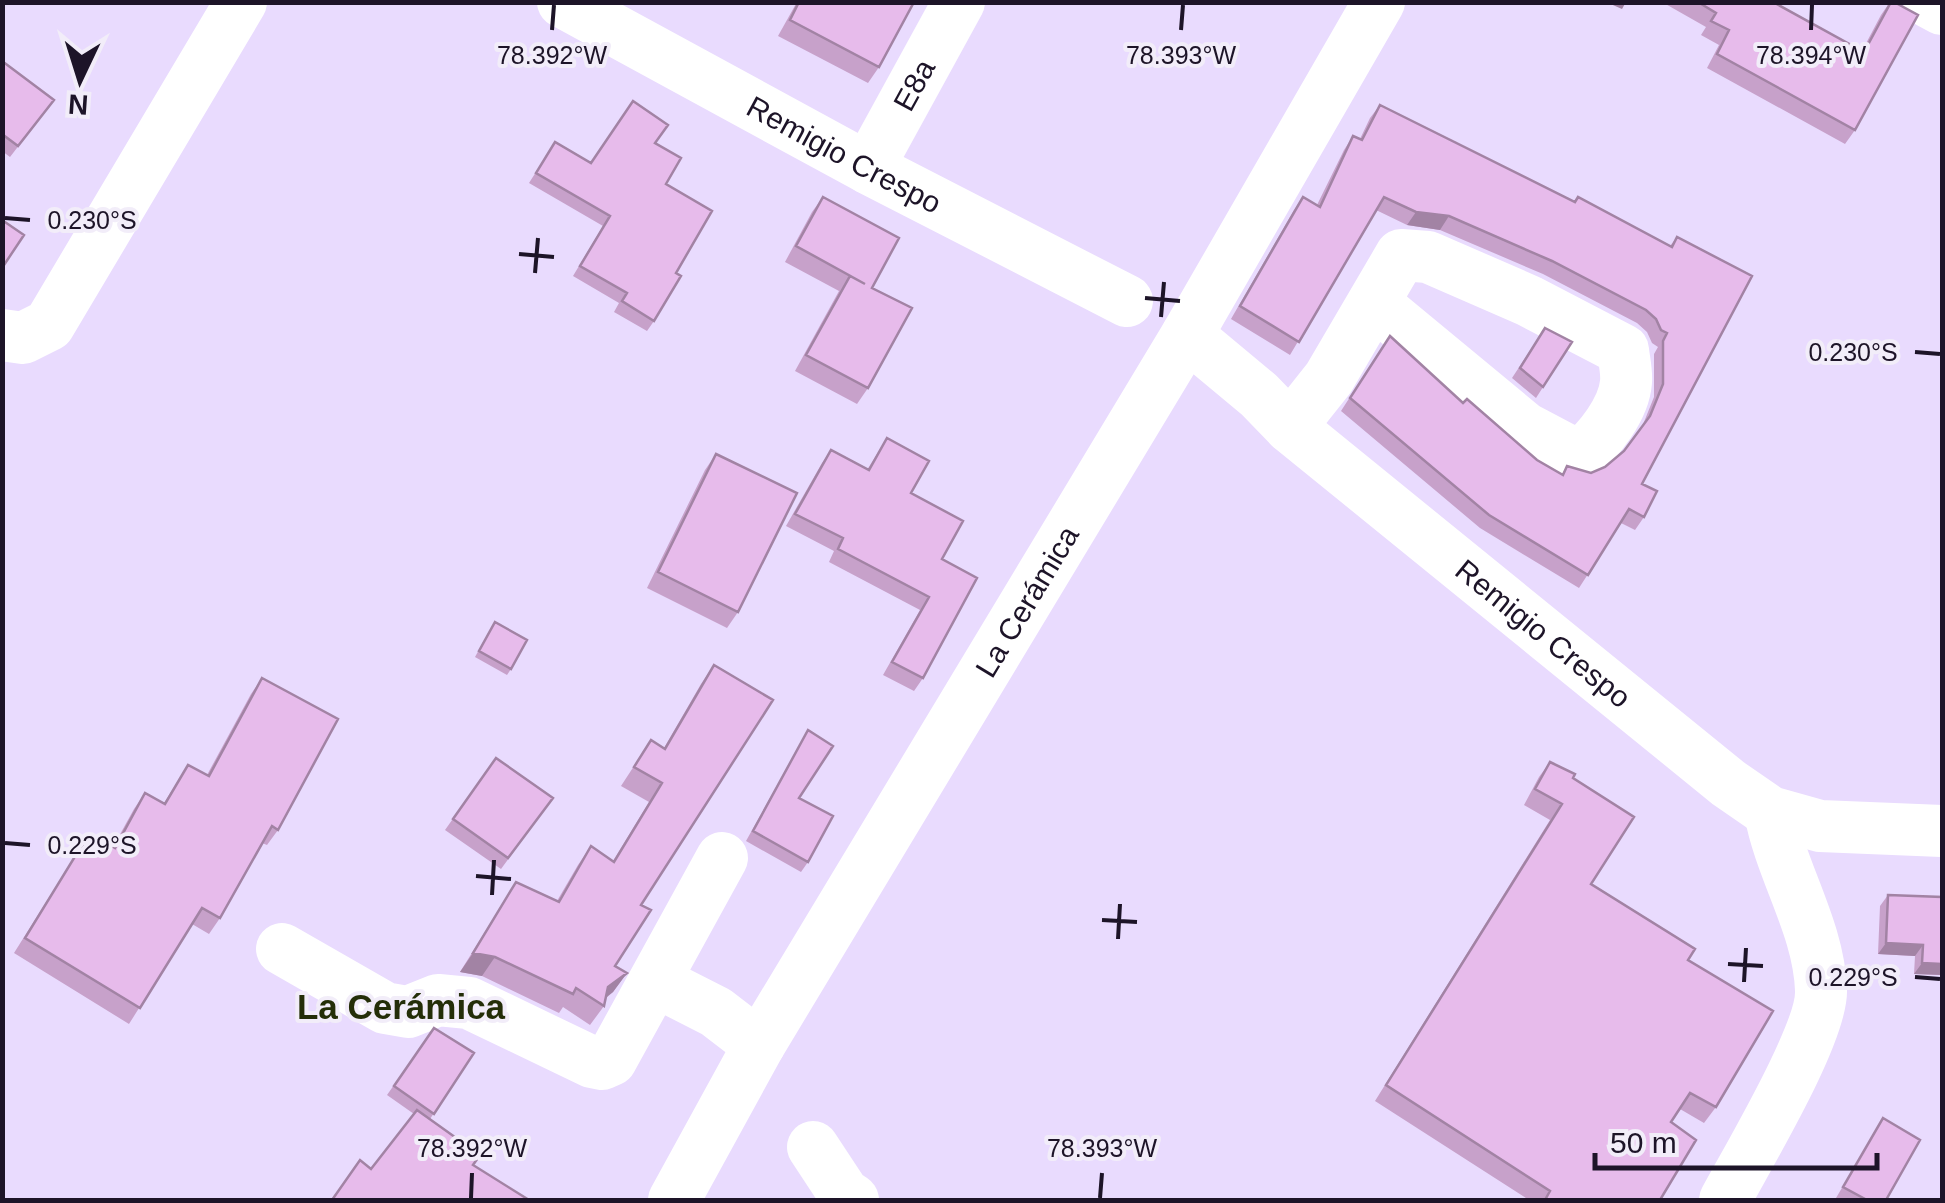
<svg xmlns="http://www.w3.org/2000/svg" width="1945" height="1203" viewBox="0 0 1945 1203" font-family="Helvetica,sans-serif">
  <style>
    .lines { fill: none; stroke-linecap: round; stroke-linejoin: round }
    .minor { stroke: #fff; stroke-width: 52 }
    .wall { fill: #c7a1ca }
    .shaded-wall { fill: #a283a4 }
    .building { fill: #e7bbeb; stroke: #a283a4; stroke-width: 2.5 }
    .ticks { fill: none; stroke: #1d1428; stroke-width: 4 }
    .labels { text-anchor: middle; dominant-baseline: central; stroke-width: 8; stroke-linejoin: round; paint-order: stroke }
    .street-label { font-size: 30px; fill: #1d1428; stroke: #f2edf9 }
    .quarter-label { font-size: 35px; font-weight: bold; fill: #242e08; stroke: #f2edf9 }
    .ticks-label { font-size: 25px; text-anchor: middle; fill: #1d1428; stroke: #f2edf9; stroke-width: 8; stroke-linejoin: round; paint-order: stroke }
  </style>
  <rect width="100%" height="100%" fill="#e9dbfe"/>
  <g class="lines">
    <g class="minor">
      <path id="s1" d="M 563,2 L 868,168 L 1127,301"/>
      <path d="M 1929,2 L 1942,9"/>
      <path id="s2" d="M 868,168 L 959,2"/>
      <path d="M 2,335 L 23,338 L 49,325 L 241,2"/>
      <path id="s3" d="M 1187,335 L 1259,395 L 1290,427 L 1728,783 L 1770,812 L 1820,826 L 1942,831"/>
      <path d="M 1290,427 L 1329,378 L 1401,255 L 1428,257 L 1529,301 L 1623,350 C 1624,360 1627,372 1626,382 C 1624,408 1599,442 1578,456 L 1525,428 L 1374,303"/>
      <path d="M 282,949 L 385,1008 L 408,1012 L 438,1000 L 469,1003 L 592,1062 L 602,1064 L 611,1060 L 722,858"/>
      <path d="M 655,981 L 716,1012 L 759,1045"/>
      <path d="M 813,1147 L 844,1194 L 853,1200"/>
      <path id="s4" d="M 674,1200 L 759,1045 L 1187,335 L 1379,2"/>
      <path d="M 1725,1200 C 1748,1157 1823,1032 1821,990 C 1819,928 1781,872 1770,812"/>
    </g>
  </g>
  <path class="wall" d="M 797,2 L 914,2 L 879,67 L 868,83 L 778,36 Z
    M 1662,2 L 1773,2 L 1862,51 L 1881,15 L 1890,2 L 1855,130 L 1845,144 L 1707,68 L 1719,45 L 1701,35 L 1706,27 Z
    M 2,61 L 54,100 L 10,157 L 2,151 Z
    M 1380,105 L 1574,202 L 1670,246 L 1677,237 L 1752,276 L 1642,484 L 1644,517 L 1635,530 L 1621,523 L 1579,588 L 1480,528 L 1341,411 L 1381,349 L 1463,403 L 1537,460 L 1562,474 L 1567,466 L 1591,473 L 1605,467 L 1624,451 L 1642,427 L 1654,397 L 1654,354 L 1658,347 L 1652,343 L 1647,332 L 1637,323 L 1543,274 L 1440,230 L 1407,225 L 1376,210 L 1290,355 L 1231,319 L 1294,210 L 1303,197 L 1317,205 L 1344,150 L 1353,136 L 1360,139 L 1370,118 Z
    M 555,142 L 591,163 L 655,143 L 666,184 L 676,273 L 654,321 L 647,331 L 614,312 L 619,303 L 573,276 L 603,226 L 529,183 Z
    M 823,197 L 872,288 L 868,388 L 857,404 L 795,371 L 839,291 L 785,262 L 812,212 Z
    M 1545,328 L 1572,342 L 1536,398 L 1512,378 Z
    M 887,438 L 942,559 L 923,678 L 914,691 L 883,675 L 920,610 L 829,562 L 834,551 L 786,526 L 822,463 L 831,450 L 867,470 Z
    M 716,454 L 738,612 L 727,628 L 647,588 L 705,470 Z
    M 491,628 L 511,669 L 507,675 L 475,657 Z
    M 714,665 L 641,905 L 615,966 L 627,973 L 613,992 L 606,998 L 604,1006 L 590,1025 L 563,1007 L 559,1013 L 482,976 L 460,972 L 516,882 L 557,901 L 578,865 L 591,846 L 613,861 L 649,802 L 621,786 L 651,740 L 664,748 L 701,684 Z
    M 262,678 L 278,830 L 267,845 L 262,843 L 220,918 L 209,934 L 192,924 L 129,1024 L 14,953 L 82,845 L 96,854 L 105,842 L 113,847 L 134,809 L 145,793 L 164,803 L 188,765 L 207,775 L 251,694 Z
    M 808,730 L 799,798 L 808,862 L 801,872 L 746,841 Z
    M 496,758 L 553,798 L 501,869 L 445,830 Z
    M 1550,762 L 1573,778 L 1591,884 L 1688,960 L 1716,1107 L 1704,1123 L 1680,1109 L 1671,1122 L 1660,1200 L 1529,1200 L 1375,1101 L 1550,820 L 1524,805 L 1539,777 Z
    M 1888,895 L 1942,897 L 1942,975 L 1914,974 L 1915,956 L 1878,954 L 1880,906 Z
    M 434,1028 L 474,1053 L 430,1119 L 473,1165 L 371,1169 L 414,1114 L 387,1095 Z
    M 1883,1118 L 1886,1200 L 1840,1200 L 1836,1198 Z"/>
  <path class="shaded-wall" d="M 1606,2 L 1626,2 L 1622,9 Z
    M 1416,212 L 1449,216 L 1440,230 L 1407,225 Z
    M 1886,943 L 1923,945 L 1915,956 L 1878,954 Z
    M 473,953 L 495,957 L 482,976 L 460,972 Z
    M 1922,963 L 1942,964 L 1942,975 L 1914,974 Z
    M 627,973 L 613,992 L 599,1003 L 608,987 Z"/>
  <path class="building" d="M 799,2 L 914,2 L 879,67 L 790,20 Z
    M 1698,2 L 1773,2 L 1864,52 L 1891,2 L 1894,2 L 1918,15 L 1855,130 L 1717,54 L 1729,30 L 1711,21 L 1716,13 Z
    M 2,61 L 54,100 L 18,146 L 2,134 Z
    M 633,101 L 668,125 L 655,143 L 681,158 L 666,184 L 712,211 L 676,273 L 681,276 L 654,321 L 622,301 L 627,293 L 580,266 L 610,216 L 536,173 L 555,142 L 591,163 Z
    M 1380,105 L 1575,202 L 1578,197 L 1672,247 L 1677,237 L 1752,276 L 1642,484 L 1657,491 L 1644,517 L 1629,509 L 1588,575 L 1489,515 L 1350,398 L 1390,336 L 1463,403 L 1467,399 L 1537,460 L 1563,475 L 1567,466 L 1591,473 L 1605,467 L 1624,451 L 1650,416 L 1663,384 L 1663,341 L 1667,333 L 1661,330 L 1656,319 L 1646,310 L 1552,261 L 1449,216 L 1416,212 L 1384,197 L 1299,342 L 1240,306 L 1303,197 L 1320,207 L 1353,136 L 1362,140 Z
    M 823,197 L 899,238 L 872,288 L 912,308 L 868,388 L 806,355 L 850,276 L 865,284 L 796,246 Z
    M 2,220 L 24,235 L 2,268 Z
    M 1545,328 L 1572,342 L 1543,387 L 1520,368 Z
    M 887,438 L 929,461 L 911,493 L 963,521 L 942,559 L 977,578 L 923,678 L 892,662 L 929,597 L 838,549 L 843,538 L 795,514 L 831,450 L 869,470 Z
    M 716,454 L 797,493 L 738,612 L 658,572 Z
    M 495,622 L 527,640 L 511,669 L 479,651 Z
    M 714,665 L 773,700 L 641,905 L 651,910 L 615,966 L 627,973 L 608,987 L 604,1006 L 576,988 L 573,994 L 495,957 L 473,953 L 516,882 L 559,902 L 591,846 L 614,862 L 662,783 L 634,767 L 651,740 L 665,749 Z
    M 262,678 L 338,719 L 278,830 L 272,826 L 220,918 L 202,908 L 140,1008 L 25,938 L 82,845 L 97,854 L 105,842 L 115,848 L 145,793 L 165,804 L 188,765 L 209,776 Z
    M 808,730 L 833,746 L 799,798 L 833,816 L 808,862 L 753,831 Z
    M 496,758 L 553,798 L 508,858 L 453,819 Z
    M 1550,762 L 1575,774 L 1573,778 L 1634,817 L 1591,884 L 1695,949 L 1688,960 L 1773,1011 L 1716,1107 L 1690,1093 L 1671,1122 L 1696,1140 L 1660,1200 L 1545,1200 L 1550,1191 L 1386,1085 L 1562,804 L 1535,789 Z
    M 1888,895 L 1942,897 L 1942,964 L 1922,963 L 1923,945 L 1886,943 Z
    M 434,1028 L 474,1053 L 434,1114 L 394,1086 Z
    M 417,1110 L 480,1155 L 473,1165 L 529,1200 L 332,1200 L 360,1160 L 371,1169 Z
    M 1883,1118 L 1920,1140 L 1886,1200 L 1867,1200 L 1843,1187 Z"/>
  <path class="ticks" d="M 552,30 L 554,5M 1181,30 L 1183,5M 1811,30 L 1812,5M 5,218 L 30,220M 519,254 L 554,257M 535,273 L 538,238M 1145,298 L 1180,301M 1161,317 L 1164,282M 1915,352 L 1940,354M 5,843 L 30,845M 476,876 L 511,879M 492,895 L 494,860M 1102,920 L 1137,922M 1118,939 L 1120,904M 1728,964 L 1763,966M 1915,977 L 1940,979M 1744,982 L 1746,948M 471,1198 L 472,1173M 1100,1198 L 1102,1173"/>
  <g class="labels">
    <g class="street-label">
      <text stroke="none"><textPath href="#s2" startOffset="95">E8a</textPath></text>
      <text stroke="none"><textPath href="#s1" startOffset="320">Remigio Crespo</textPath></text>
      <text stroke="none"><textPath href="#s4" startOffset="695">La Cerámica</textPath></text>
      <text stroke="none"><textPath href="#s3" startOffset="465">Remigio Crespo</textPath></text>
    </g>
    <g class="quarter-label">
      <text x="401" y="1006">La Cerámica</text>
    </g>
  </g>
  <g class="ticks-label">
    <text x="552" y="64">78.392°W</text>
    <text x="1181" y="64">78.393°W</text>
    <text x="1811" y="64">78.394°W</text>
    <text x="92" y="229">0.230°S</text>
    <text x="1853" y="361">0.230°S</text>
    <text x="92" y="854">0.229°S</text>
    <text x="1853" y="986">0.229°S</text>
    <text x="472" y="1157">78.392°W</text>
    <text x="1102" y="1157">78.393°W</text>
  </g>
  <rect width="1945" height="1203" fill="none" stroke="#1d1428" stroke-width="10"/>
  <g transform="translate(80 80) rotate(184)" stroke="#f2edf9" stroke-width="8" paint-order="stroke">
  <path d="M0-8L18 38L0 25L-18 38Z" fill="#1d1428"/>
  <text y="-15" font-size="28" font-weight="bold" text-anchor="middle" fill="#1d1428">N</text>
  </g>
  <path d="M1595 1153v15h282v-15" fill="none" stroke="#1d1428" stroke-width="5"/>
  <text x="1610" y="1153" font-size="30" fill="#1d1428" stroke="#f2edf9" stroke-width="8" paint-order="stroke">50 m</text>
</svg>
